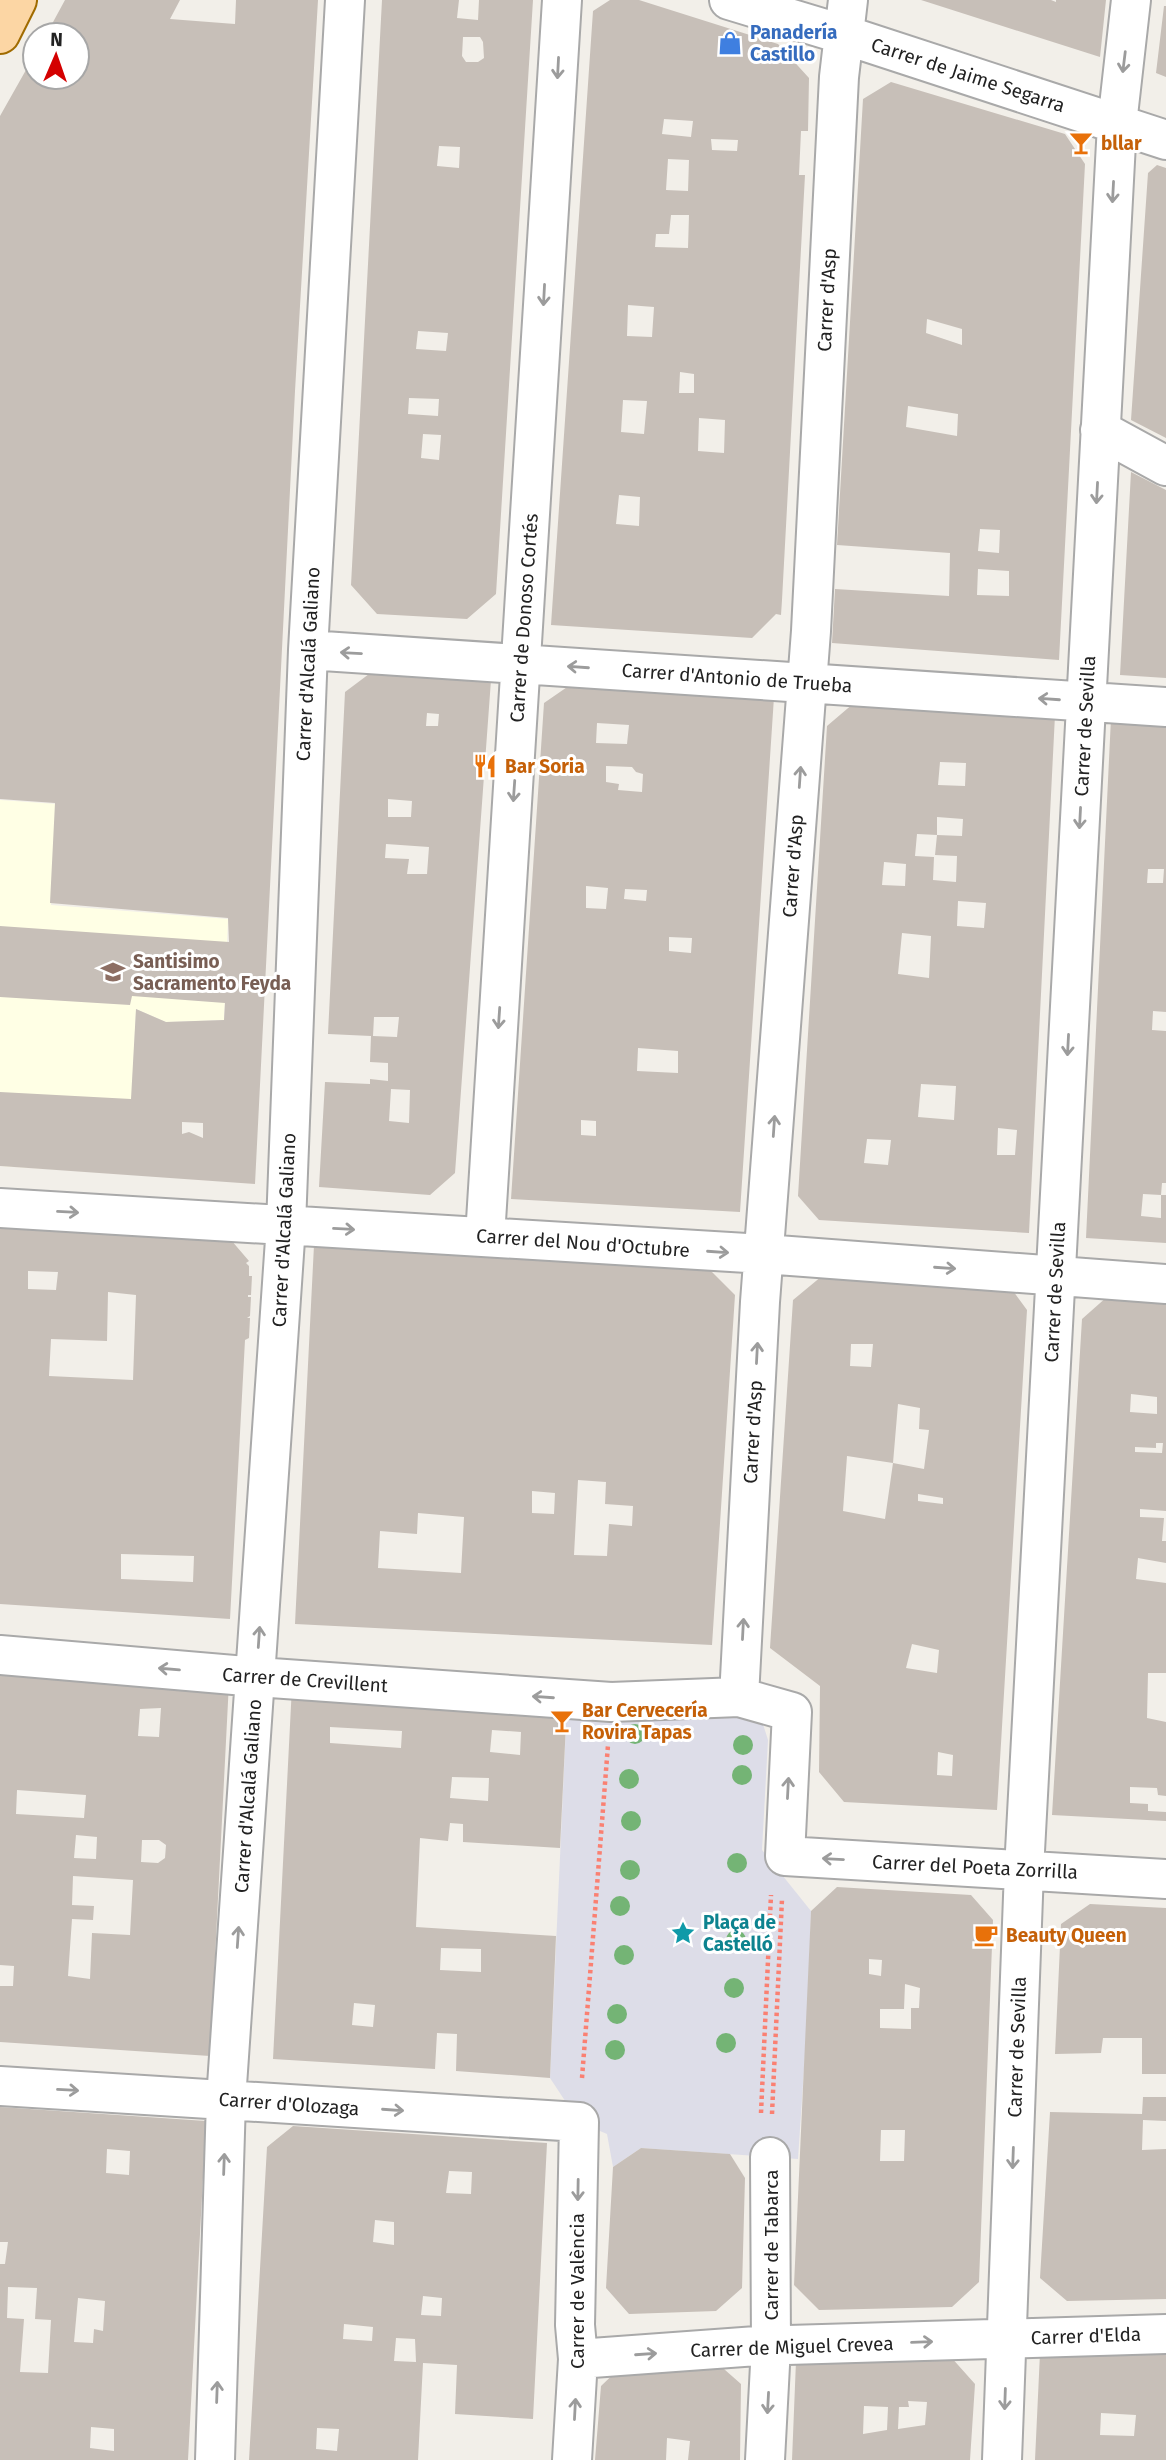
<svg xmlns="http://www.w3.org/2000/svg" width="1166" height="2460" viewBox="0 0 1166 2460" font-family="'Fira Sans',sans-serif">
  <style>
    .education { fill: #ffffe5 }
    .plaza { fill: #dddde8 }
    .building { fill: #c7bfb8; fill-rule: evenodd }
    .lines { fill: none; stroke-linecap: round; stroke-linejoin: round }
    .minor-casing { stroke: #a9a9a9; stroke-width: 42 }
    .major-casing { stroke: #a06b00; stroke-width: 42 }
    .path { stroke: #fa8072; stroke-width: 4.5; stroke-dasharray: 3.5 3.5; stroke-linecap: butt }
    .minor { stroke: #fff; stroke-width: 38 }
    .major { stroke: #fcd6a4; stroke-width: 38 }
    .tree { fill: #74b475 }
    .oneway { stroke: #9c9c9c }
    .labels { text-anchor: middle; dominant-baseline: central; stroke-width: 6; stroke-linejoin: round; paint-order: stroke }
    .shop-label { font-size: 19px; font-weight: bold; fill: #366cbe; stroke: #fff; text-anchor: start }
    .street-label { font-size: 19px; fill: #222; stroke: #fff }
    .food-label { font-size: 19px; font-weight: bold; fill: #c56008; stroke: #fff; text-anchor: start }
    .education-label { font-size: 19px; font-weight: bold; fill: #785e54; stroke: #fff; text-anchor: start }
    .culture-label { font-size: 19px; font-weight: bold; fill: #0d838f; stroke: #fff; text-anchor: start }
  </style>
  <rect width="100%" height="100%" fill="#f2efe9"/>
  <path class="education" d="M 0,800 L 56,804 L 51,905 L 228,919 L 224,1020 L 166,1022 L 136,1009 L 128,1174 L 0,1166 Z"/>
  <path class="plaza" d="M 567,1703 L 744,1711 L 762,1721 L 768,1740 L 762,1850 L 811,1911 L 808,2009 L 798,2159 L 641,2148 L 613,2167 L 607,2134 L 579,2122 L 550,2078 Z"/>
  <path class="building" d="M 65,0 L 180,0 L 170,19 L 235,24 L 236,0 L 318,0 L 295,391 L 255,1184 L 0,1166 L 0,1092 L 131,1099 L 136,1009 L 166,1022 L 224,1020 L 225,1003 L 132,996 L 130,1005 L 0,997 L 0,926 L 229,942 L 228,918 L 50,903 L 55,803 L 0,799 L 0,116 L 35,54 L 35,77 L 77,77 L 77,35 L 46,35 ZM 182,1122 L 203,1123 L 203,1138 L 189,1132 L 182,1134 Z
    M 382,0 L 459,0 L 457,18 L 478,20 L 479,0 L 533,0 L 496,594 L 467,619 L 377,614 L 351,585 ZM 463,37 L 480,37 L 483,42 L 484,58 L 478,62 L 466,62 L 462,56 ZM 439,146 L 460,147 L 459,168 L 437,166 ZM 418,331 L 448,333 L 446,351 L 416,349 ZM 409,398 L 439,399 L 438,416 L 408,414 ZM 423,434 L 441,435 L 439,460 L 421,458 Z
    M 610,0 L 639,0 L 778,44 L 809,78 L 808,131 L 801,131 L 799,175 L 805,175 L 782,600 L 781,615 L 776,614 L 752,638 L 551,625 L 593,11 ZM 664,119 L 693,121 L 691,137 L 662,134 ZM 711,139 L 738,140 L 737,151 L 712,150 ZM 668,159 L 689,160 L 688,191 L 666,190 ZM 671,215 L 689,215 L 688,248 L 655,247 L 656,234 L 669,234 ZM 628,305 L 654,307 L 652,337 L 627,336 ZM 680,372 L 694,374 L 694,393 L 679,393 ZM 623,400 L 647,401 L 644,434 L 621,432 ZM 699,418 L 725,420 L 724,453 L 698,451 ZM 619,495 L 640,497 L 639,526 L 616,524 Z
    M 921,0 L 1051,0 L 1056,2 L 1056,0 L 1106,0 L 1100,57 Z
    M 1164,6 L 1166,6 L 1166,77 L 1156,73 Z
    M 891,82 L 1065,134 L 1085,164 L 1059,660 L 832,643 L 835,589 L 949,596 L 950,553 L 837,545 L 863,99 ZM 927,319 L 962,329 L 962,345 L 926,333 ZM 908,406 L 958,414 L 957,436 L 906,427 ZM 980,529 L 1000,530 L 999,553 L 978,551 ZM 978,569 L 1009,571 L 1009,596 L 977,595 Z
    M 1157,165 L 1166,168 L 1166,438 L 1131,420 L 1148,173 Z
    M 1131,472 L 1166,490 L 1166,678 L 1120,675 Z
    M 373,671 L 491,680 L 455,1173 L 430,1195 L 319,1187 L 325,1082 L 370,1084 L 370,1079 L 388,1081 L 388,1063 L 370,1062 L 371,1036 L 328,1034 L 345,692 ZM 427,713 L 439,714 L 438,726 L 426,726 ZM 388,799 L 412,801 L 411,817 L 388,817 ZM 386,844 L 429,847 L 427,874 L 407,874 L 409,859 L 385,858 ZM 374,1017 L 399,1017 L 397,1037 L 373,1036 ZM 391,1089 L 410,1090 L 409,1123 L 389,1121 Z
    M 573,683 L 774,697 L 740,1212 L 511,1199 L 544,703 ZM 597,723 L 629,725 L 627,744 L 596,743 ZM 606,766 L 632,767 L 636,772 L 643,774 L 642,792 L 618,790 L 619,784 L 606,782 ZM 586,886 L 608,888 L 606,909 L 586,908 ZM 625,889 L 647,890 L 646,901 L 624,899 ZM 669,937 L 692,938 L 691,953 L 669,951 ZM 638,1048 L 678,1051 L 678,1073 L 637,1071 ZM 581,1120 L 596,1121 L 596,1136 L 581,1135 Z
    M 854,703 L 1055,715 L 1029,1233 L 819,1220 L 798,1196 L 827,726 ZM 940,762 L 966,763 L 965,786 L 938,785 ZM 937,817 L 963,819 L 962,836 L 937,835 L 935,855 L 957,856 L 956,882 L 933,880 L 934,857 L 915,856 L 917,834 L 937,835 ZM 884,862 L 906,864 L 905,886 L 882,885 ZM 958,901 L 986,903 L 984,928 L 957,926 ZM 902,933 L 931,936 L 929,978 L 898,974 ZM 921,1084 L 956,1086 L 954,1120 L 918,1117 ZM 998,1128 L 1017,1130 L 1015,1155 L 997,1155 ZM 867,1139 L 891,1140 L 888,1165 L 864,1163 Z
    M 1111,718 L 1166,722 L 1166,1012 L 1153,1011 L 1152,1030 L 1166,1031 L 1166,1183 L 1162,1183 L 1161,1195 L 1143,1194 L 1141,1216 L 1161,1218 L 1161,1195 L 1166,1195 L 1166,1243 L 1086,1238 ZM 1148,869 L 1164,869 L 1163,883 L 1147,883 Z
    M 0,1227 L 226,1240 L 228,1242 L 231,1240 L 249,1261 L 246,1263 L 249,1266 L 249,1276 L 252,1276 L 251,1295 L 248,1295 L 248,1297 L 251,1297 L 250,1316 L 247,1318 L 250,1318 L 249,1338 L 245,1340 L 230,1619 L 0,1604 ZM 28,1271 L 58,1272 L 56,1290 L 28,1289 ZM 108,1292 L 136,1295 L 133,1380 L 49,1376 L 51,1339 L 107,1341 ZM 121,1554 L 194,1556 L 193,1582 L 121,1579 Z
    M 314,1245 L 711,1271 L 735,1295 L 712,1645 L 295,1624 ZM 578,1480 L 606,1482 L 605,1504 L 633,1506 L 632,1526 L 609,1524 L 607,1556 L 574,1555 ZM 532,1491 L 555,1493 L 554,1514 L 532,1513 ZM 418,1513 L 464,1517 L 461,1573 L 378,1568 L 380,1531 L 417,1534 Z
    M 822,1276 L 1011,1288 L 1027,1310 L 997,1810 L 844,1802 L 819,1772 L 820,1686 L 770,1648 L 793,1300 ZM 851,1344 L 873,1344 L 871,1367 L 850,1366 ZM 898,1404 L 920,1408 L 919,1429 L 929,1430 L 924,1469 L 893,1463 ZM 847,1456 L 893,1463 L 885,1519 L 843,1511 ZM 918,1494 L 943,1498 L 943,1504 L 918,1501 ZM 912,1644 L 939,1650 L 937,1673 L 906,1668 ZM 938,1752 L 953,1755 L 952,1776 L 937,1775 Z
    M 1108,1296 L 1166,1299 L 1166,1511 L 1140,1509 L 1140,1517 L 1164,1518 L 1162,1541 L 1166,1541 L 1166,1563 L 1138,1558 L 1136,1579 L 1166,1583 L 1166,1673 L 1148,1673 L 1147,1718 L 1166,1722 L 1166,1796 L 1158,1795 L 1157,1788 L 1130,1787 L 1130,1803 L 1148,1804 L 1148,1811 L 1166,1812 L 1166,1821 L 1052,1815 L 1082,1319 ZM 1131,1394 L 1157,1397 L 1157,1414 L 1130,1412 ZM 1156,1443 L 1163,1443 L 1162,1453 L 1135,1452 L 1135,1447 L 1156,1448 Z
    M 0,1670 L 229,1682 L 210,2056 L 0,2042 L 0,1986 L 13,1986 L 14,1966 L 0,1965 ZM 161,1708 L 159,1737 L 138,1736 L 140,1709 ZM 17,1790 L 86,1795 L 84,1818 L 16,1814 ZM 76,1835 L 97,1837 L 96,1859 L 74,1858 ZM 142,1840 L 159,1840 L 166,1845 L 165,1858 L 158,1863 L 141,1862 ZM 73,1876 L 133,1880 L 130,1935 L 92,1933 L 90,1979 L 68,1976 L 72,1919 L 93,1920 L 94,1906 L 72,1905 Z
    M 292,1686 L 567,1703 L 560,1848 L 463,1842 L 463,1824 L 450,1823 L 448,1841 L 420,1838 L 416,1927 L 556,1936 L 550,2078 L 456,2071 L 457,2034 L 437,2033 L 435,2069 L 273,2059 ZM 330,1727 L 402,1731 L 401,1748 L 330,1743 ZM 492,1730 L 521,1732 L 520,1755 L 490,1752 ZM 452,1777 L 489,1778 L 488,1801 L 450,1798 ZM 441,1948 L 481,1949 L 481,1972 L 440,1970 ZM 354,2003 L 375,2005 L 373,2027 L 352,2025 Z
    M 837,1887 L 971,1895 L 993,1920 L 979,2282 L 952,2307 L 819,2310 L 794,2285 L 811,1911 ZM 869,1959 L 882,1960 L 881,1976 L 869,1974 ZM 905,1984 L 920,1988 L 919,2008 L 911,2008 L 911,2029 L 880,2028 L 880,2009 L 904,2009 ZM 881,2130 L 905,2130 L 904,2161 L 880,2161 Z
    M 1090,1904 L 1166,1908 L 1166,2074 L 1142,2074 L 1142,2038 L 1103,2038 L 1101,2053 L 1055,2054 L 1061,1924 Z
    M 1143,2097 L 1166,2097 L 1166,2121 L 1143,2120 L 1142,2150 L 1166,2149 L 1166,2299 L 1067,2301 L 1040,2278 L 1050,2112 L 1142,2114 Z
    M 0,2107 L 206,2121 L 188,2460 L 0,2460 L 0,2264 L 5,2264 L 8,2242 L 0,2242 ZM 107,2149 L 130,2151 L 129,2175 L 106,2173 ZM 8,2287 L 37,2288 L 35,2319 L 51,2320 L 48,2373 L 20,2372 L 24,2319 L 7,2318 ZM 78,2298 L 105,2301 L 103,2331 L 94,2329 L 93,2343 L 74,2342 ZM 91,2427 L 114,2429 L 114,2451 L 90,2448 Z
    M 293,2126 L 547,2143 L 533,2419 L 455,2414 L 457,2365 L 423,2363 L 418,2460 L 249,2460 L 267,2147 ZM 449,2171 L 472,2172 L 471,2194 L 446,2193 ZM 375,2220 L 394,2222 L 394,2245 L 373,2242 ZM 423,2296 L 442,2298 L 441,2316 L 421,2315 ZM 344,2324 L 373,2327 L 372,2341 L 343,2339 ZM 396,2338 L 415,2339 L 416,2362 L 394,2361 ZM 317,2428 L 339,2429 L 337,2451 L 316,2449 Z
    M 641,2148 L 730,2154 L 745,2178 L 742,2288 L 716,2311 L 629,2314 L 606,2288 L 613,2167 Z
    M 1166,2349 L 1166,2460 L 1035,2460 L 1040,2353 ZM 1101,2413 L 1136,2415 L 1134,2436 L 1100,2435 Z
    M 950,2356 L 975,2384 L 970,2460 L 792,2460 L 796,2361 ZM 908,2401 L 927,2402 L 925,2425 L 898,2429 L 899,2407 L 909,2407 ZM 864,2406 L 888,2407 L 887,2430 L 863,2434 Z
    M 716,2362 L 741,2384 L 740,2460 L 688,2460 L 690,2441 L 667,2438 L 666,2460 L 595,2460 L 601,2386 L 625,2363 Z"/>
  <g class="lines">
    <g class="minor-casing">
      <path id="minor" d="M 729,0 L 845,35 L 1166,140
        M 1100,430 L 1166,466
        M 308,650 L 1166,707
        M 0,1208 L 764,1254 L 1166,1284
        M 485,1237 L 562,0
        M 0,1655 L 257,1677 L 611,1702 L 739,1697 L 792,1712 L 785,1856 L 1166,1879
        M 739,1697 L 760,1302 L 811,631 L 839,77 L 848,0
        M 0,2086 L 579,2122 L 575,2325 L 578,2359 L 572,2460
        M 578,2359 L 757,2346 L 1166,2334
        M 215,2460 L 226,2100 L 286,1225 L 308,650 L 345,0
        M 765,2460 L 771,2346 L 770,2157
        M 1002,2460 L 1024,1870 L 1117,124 L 1131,0"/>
    </g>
    <g class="major-casing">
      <path id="major" d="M 0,34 L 17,0"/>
    </g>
    <path class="path" d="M 582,2078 L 608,1745
      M 761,2113 L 771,1895
      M 772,2114 L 782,1899"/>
    <use href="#minor" class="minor"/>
    <use href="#major" class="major"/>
  </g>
  <g class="tree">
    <circle cx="635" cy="1734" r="10"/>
    <circle cx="743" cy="1745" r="10"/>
    <circle cx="742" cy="1775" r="10"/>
    <circle cx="629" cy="1779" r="10"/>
    <circle cx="631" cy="1821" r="10"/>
    <circle cx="737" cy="1863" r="10"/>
    <circle cx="630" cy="1870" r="10"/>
    <circle cx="620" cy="1906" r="10"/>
    <circle cx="736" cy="1940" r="10"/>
    <circle cx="624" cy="1955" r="10"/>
    <circle cx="734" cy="1988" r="10"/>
    <circle cx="617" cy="2014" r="10"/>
    <circle cx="726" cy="2043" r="10"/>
    <circle cx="615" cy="2050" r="10"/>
  </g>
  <defs><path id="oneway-shaft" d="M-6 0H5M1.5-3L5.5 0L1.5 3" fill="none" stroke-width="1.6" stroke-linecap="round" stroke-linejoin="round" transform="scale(1.75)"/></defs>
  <g class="oneway">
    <use href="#oneway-shaft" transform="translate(1124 62) rotate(97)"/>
    <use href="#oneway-shaft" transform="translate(558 68) rotate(93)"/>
    <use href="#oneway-shaft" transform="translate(1113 192) rotate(93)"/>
    <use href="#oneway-shaft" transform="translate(544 295) rotate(93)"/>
    <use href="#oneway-shaft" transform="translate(1097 493) rotate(93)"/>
    <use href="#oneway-shaft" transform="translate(351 653) rotate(-177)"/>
    <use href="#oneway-shaft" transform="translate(578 667) rotate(-176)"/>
    <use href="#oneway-shaft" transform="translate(1049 699) rotate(-176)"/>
    <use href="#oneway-shaft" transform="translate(800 777) rotate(-86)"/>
    <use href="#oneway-shaft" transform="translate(514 791) rotate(94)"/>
    <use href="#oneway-shaft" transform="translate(1080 818) rotate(93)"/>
    <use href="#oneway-shaft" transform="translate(499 1018) rotate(94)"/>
    <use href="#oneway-shaft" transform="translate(1068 1045) rotate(93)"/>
    <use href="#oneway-shaft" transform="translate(774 1126) rotate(-86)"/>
    <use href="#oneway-shaft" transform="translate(68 1212) rotate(3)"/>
    <use href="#oneway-shaft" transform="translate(344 1229) rotate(3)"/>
    <use href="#oneway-shaft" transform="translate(718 1252) rotate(4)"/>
    <use href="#oneway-shaft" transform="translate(945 1268) rotate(4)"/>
    <use href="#oneway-shaft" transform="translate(757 1353) rotate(-87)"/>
    <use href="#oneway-shaft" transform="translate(743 1629) rotate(-87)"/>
    <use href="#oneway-shaft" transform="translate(259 1637) rotate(-86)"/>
    <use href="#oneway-shaft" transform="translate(169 1669) rotate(-175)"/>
    <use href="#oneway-shaft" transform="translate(543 1697) rotate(-176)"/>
    <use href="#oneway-shaft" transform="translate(788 1788) rotate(-87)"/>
    <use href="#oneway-shaft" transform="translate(833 1859) rotate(-177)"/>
    <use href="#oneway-shaft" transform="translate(238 1937) rotate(-86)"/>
    <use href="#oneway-shaft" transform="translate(68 2090) rotate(3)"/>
    <use href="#oneway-shaft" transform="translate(393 2110) rotate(4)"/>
    <use href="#oneway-shaft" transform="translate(1013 2158) rotate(92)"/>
    <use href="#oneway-shaft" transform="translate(224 2164) rotate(-88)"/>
    <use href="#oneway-shaft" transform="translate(578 2190) rotate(91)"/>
    <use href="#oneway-shaft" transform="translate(922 2342) rotate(-2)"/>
    <use href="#oneway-shaft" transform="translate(646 2354) rotate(-4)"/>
    <use href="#oneway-shaft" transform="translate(217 2392) rotate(-88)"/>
    <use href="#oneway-shaft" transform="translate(1005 2399) rotate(92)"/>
    <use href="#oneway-shaft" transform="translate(768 2403) rotate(93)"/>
    <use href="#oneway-shaft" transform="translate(575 2409) rotate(-87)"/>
  </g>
  <defs>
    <g id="shop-bare" transform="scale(1.89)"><path d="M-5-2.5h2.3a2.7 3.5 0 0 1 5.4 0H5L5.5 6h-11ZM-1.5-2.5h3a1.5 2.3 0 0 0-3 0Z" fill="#3f7fe0" stroke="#fff" stroke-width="2.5" paint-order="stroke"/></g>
    <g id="bar-bare" transform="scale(1.89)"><path d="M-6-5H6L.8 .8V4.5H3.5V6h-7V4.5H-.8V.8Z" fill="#e8710a" stroke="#fff" stroke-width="2.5" paint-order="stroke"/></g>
    <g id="restaurant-bare" transform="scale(1.89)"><path d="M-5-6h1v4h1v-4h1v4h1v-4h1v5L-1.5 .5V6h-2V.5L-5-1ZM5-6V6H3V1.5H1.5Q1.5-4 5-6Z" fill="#e8710a" stroke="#fff" stroke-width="2.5" paint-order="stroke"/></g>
    <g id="school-bare" transform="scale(1.89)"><path d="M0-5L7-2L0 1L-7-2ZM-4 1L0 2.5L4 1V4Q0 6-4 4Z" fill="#8d6e63" stroke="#fff" stroke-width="2.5" paint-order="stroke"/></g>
    <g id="sight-bare" transform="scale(1.89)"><path d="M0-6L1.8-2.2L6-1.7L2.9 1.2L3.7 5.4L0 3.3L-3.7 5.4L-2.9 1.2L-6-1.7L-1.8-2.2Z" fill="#0f9aa8" stroke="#fff" stroke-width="2.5" paint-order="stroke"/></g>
    <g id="cafe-bare" transform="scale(1.89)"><path d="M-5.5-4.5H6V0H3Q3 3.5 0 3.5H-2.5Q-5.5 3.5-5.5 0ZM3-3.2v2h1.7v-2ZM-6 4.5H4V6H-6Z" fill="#e8710a" stroke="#fff" stroke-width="2.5" paint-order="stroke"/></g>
  </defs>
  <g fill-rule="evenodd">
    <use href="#shop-bare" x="730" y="43"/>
    <use href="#bar-bare" x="1081" y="143"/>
    <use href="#restaurant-bare" x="485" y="766"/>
    <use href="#school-bare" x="113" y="972"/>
    <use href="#bar-bare" x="562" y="1721"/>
    <use href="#sight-bare" x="683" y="1933"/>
    <use href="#cafe-bare" x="986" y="1935"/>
  </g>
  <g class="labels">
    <g class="shop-label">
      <text x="750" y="32">Panadería<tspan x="750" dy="22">Castillo</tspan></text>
    </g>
    <g class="street-label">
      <text transform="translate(968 75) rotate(18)">Carrer de Jaime Segarra</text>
      <text transform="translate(827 300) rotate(-87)">Carrer d'Asp</text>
      <text transform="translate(524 618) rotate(-86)">Carrer de Donoso Cortés</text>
      <text transform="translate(308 664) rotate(-87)">Carrer d'Alcalá Galiano</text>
      <text transform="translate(737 678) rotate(4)">Carrer d'Antonio de Trueba</text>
      <text transform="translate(1085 726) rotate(-87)">Carrer de Sevilla</text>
      <text transform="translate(793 866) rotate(-86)">Carrer d'Asp</text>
      <text transform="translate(284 1230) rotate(-87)">Carrer d'Alcalá Galiano</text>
      <text transform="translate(583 1243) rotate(4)">Carrer del Nou d'Octubre</text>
      <text transform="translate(1055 1292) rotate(-87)">Carrer de Sevilla</text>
      <text transform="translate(753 1432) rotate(-87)">Carrer d'Asp</text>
      <text transform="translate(305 1680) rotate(4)">Carrer de Crevillent</text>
      <text transform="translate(248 1796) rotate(-86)">Carrer d'Alcalá Galiano</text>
      <text transform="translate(975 1867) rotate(3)">Carrer del Poeta Zorrilla</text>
      <text transform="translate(1017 2047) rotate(-88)">Carrer de Sevilla</text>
      <text transform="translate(289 2104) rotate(4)">Carrer d'Olozaga</text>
      <text transform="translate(771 2245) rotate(-90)">Carrer de Tabarca</text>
      <text transform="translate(577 2291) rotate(-90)">Carrer de València</text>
      <text transform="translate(1086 2336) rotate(-2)">Carrer d'Elda</text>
      <text transform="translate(792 2347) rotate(-2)">Carrer de Miguel Crevea</text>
    </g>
    <g class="food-label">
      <text x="1101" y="143">bllar</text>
      <text x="505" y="766">Bar Soria</text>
      <text x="582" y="1710">Bar Cervecería<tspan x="582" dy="22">Rovira Tapas</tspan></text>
      <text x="1006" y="1935">Beauty Queen</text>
    </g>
    <g class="education-label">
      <text x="133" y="961">Santisimo<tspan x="133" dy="22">Sacramento Feyda</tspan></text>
    </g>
    <g class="culture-label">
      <text x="703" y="1922">Plaça de<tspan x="703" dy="22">Castelló</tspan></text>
    </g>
  </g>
  <g transform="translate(56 56) rotate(2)"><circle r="33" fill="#ffffff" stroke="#a7a7a7" stroke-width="2"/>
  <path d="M0-5L12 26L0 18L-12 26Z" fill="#d40000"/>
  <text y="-10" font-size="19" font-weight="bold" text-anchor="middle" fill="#222222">N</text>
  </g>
</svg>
